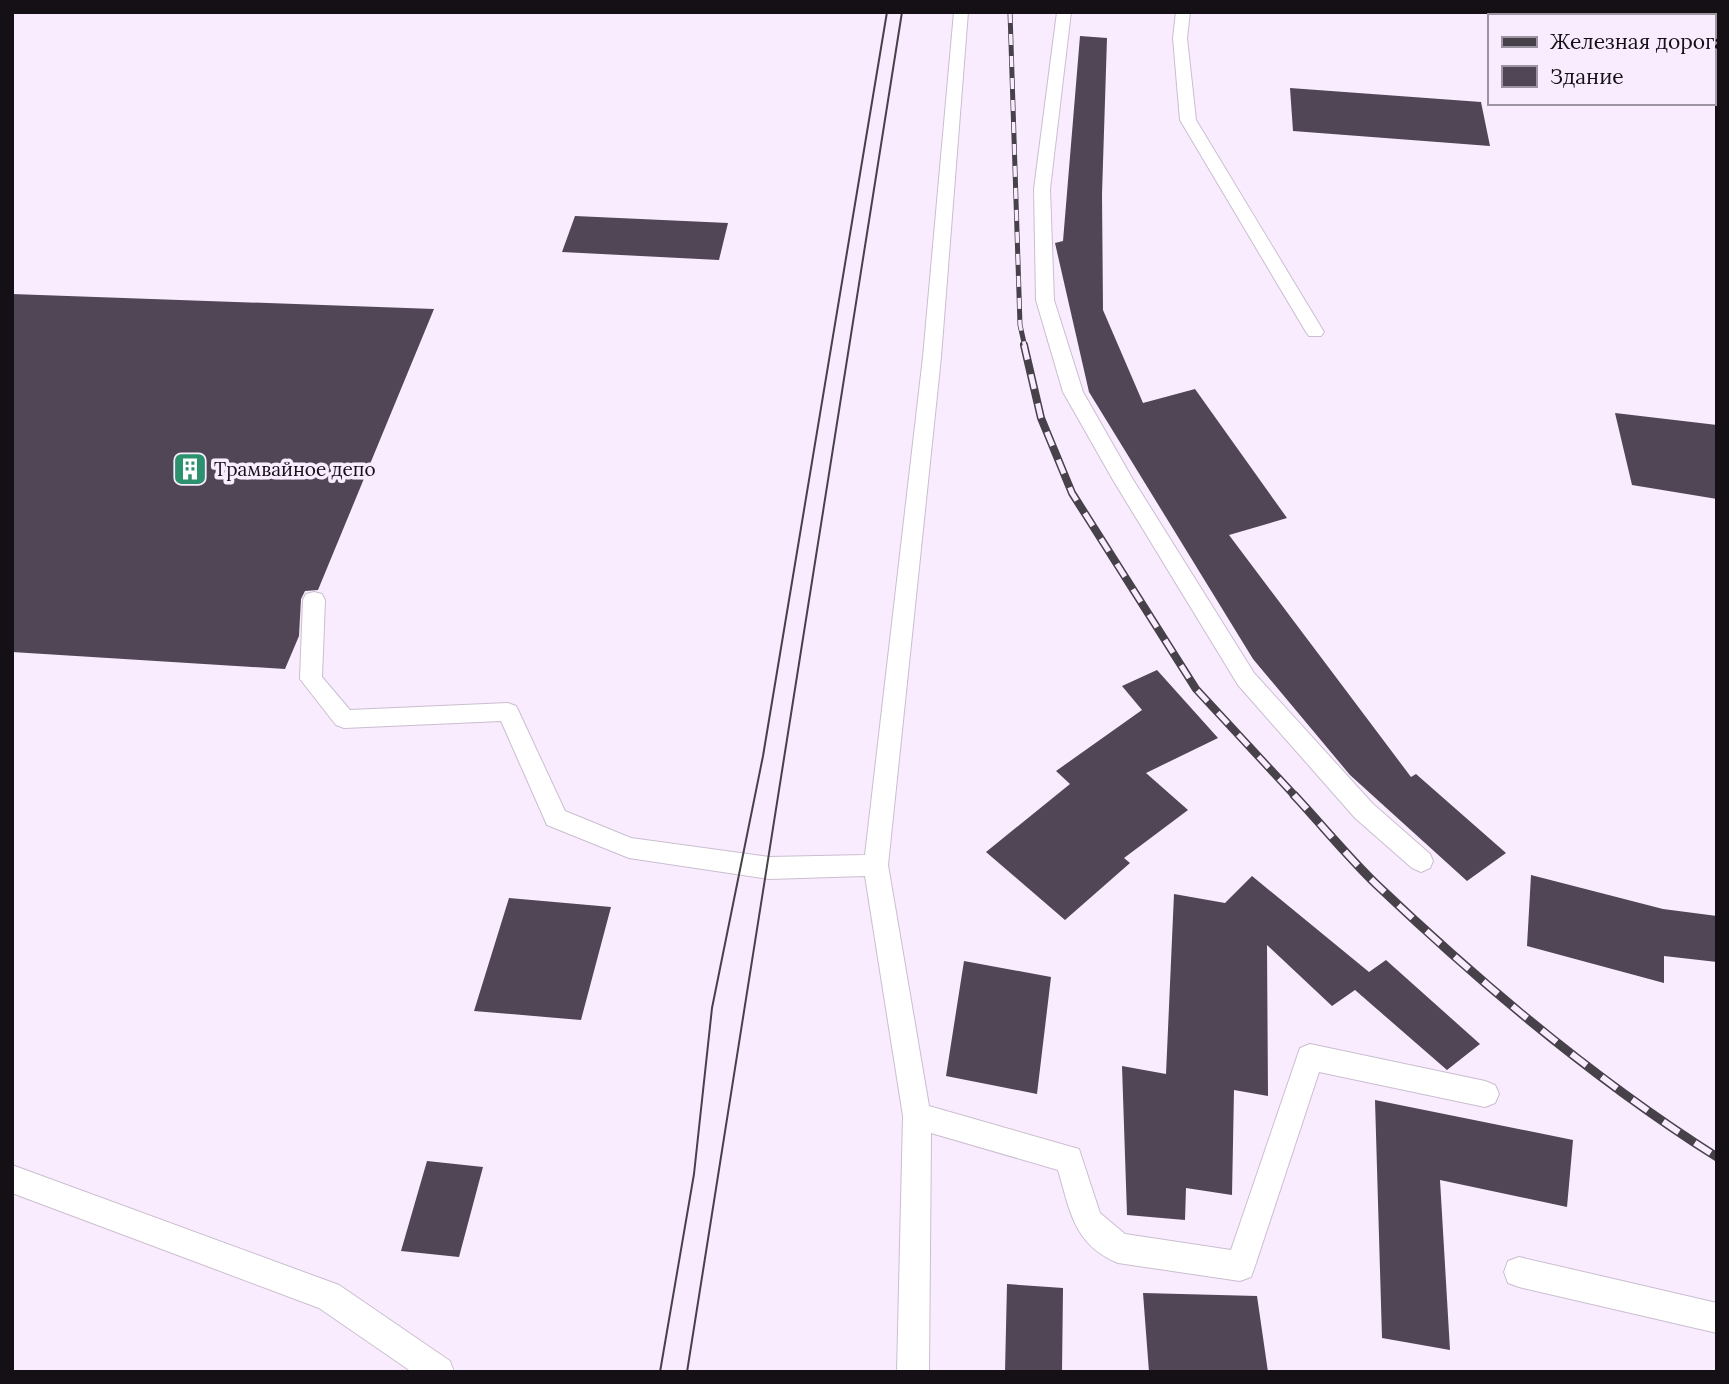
<svg xmlns="http://www.w3.org/2000/svg" width="1729" height="1384" viewBox="0 0 1729 1384" font-family="Lora,serif">
  <style>
    .building { fill: #504655 }
    .lines { fill: none; stroke-linecap: round; stroke-linejoin: round }
    .service-casing { stroke: #cabecf; stroke-width: 2 }
    .service { fill: #fff; fill-rule: evenodd }
    .tram { stroke: #47414a; stroke-width: 2 }
    .rail-far2-casing { stroke: #47414a; stroke-width: 5 }
    .rail-far1-casing { stroke: #47414a; stroke-width: 8 }
    .rail-casing { stroke: #47414a; stroke-width: 9 }
    .rail-far2 { stroke: #f9ecff; stroke-width: 3.5; stroke-dasharray: 11; stroke-linecap: butt }
    .rail-far1 { stroke: #f9ecff; stroke-width: 5; stroke-dasharray: 15; stroke-linecap: butt }
    .rail { stroke: #f9ecff; stroke-width: 6; stroke-dasharray: 19; stroke-linecap: butt }
    .labels { text-anchor: middle; dominant-baseline: central; stroke-width: 7; stroke-linejoin: round; paint-order: stroke }
    .poi-label { font-size: 19px; fill: #141016; stroke: #f9ecff; text-anchor: start }
  </style>
  <rect width="100%" height="100%" fill="#f9ecff"/>
  <path class="building" d="M 1080,36 L 1107,38 L 1102,194 L 1103,310 L 1143,403 L 1195,389 L 1287,518 L 1229,535 L 1411,777 L 1416,774 L 1506,853 L 1467,881 L 1350,775 L 1253,659 L 1089,392 L 1055,243 L 1063,241 Z
    M 1290,88 L 1481,102 L 1490,146 L 1293,131 Z
    M 575,216 L 728,223 L 719,260 L 562,252 Z
    M 12,294 L 434,309 L 318,590 L 305,591 L 301,599 L 299,636 L 285,669 L 12,652 Z
    M 1615,413 L 1717,425 L 1717,499 L 1632,485 Z
    M 1157,670 L 1218,738 L 1146,773 L 1188,810 L 1124,858 L 1130,863 L 1065,920 L 986,852 L 1070,784 L 1056,771 L 1142,710 L 1122,686 Z
    M 1531,875 L 1663,909 L 1717,916 L 1717,962 L 1664,956 L 1664,983 L 1527,946 Z
    M 1252,876 L 1369,972 L 1386,960 L 1480,1044 L 1447,1070 L 1355,990 L 1332,1006 L 1267,945 L 1268,1096 L 1234,1090 L 1232,1195 L 1186,1188 L 1185,1220 L 1127,1215 L 1122,1066 L 1166,1074 L 1174,894 L 1225,903 Z
    M 509,898 L 611,907 L 581,1020 L 474,1011 Z
    M 964,961 L 1051,977 L 1037,1094 L 946,1076 Z
    M 1375,1100 L 1573,1140 L 1567,1207 L 1440,1180 L 1450,1350 L 1382,1338 Z
    M 427,1161 L 483,1167 L 459,1257 L 401,1251 Z
    M 1007,1284 L 1063,1288 L 1062,1372 L 1005,1372 Z
    M 1143,1293 L 1257,1296 L 1268,1372 L 1149,1372 Z"/>
  <g class="lines">
    <g class="service-casing">
      <path id="service" d="M 954,12 L 968,12 L 941,357 L 888,865 L 929,1106 L 1079,1149 L 1100,1213 L 1125,1234 L 1231,1250 L 1300,1048 L 1310,1044 L 1485,1081 L 1495,1085 L 1499,1094 L 1495,1103 L 1485,1107 L 1319,1072 L 1255,1266 L 1251,1277 L 1240,1281 L 1118,1263 C 1074,1245 1070,1211 1058,1170 L 931,1133 L 929,1372 L 897,1372 L 903,1116 L 865,876 L 769,879 L 629,858 L 547,825 L 501,721 L 344,728 L 336,725 L 300,679 L 303,600 L 306,594 L 314,592 L 322,594 L 325,600 L 322,677 L 350,710 L 508,703 L 516,706 L 519,712 L 565,811 L 631,838 L 769,857 L 865,855 L 923,357 Z
        M 1057,12 L 1071,12 L 1050,189 L 1054,300 L 1083,392 L 1132,478 L 1254,673 L 1373,804 L 1430,854 L 1433,861 L 1430,868 L 1421,872 L 1412,868 L 1355,818 L 1238,685 L 1113,480 L 1063,392 L 1036,300 L 1034,189 Z
        M 1176,12 L 1190,12 L 1187,38 L 1196,120 L 1324,332 L 1321,336 L 1309,336 L 1306,332 L 1180,120 L 1173,38 Z
        M 1608,12 L 1622,12 L 1622,16 L 1608,16 Z
        M 12,1165 L 339,1285 L 450,1361 L 454,1372 L 412,1372 L 319,1308 L 12,1193 Z
        M 1519,1257 L 1717,1303 L 1717,1333 L 1519,1287 L 1508,1283 L 1504,1272 L 1508,1261 Z"/>
    </g>
    <use href="#service" class="service"/>
    <path class="tram" d="M 660,1372 L 694,1174 L 712,1008 L 763,756 L 887,12
      M 687,1372 L 902,12"/>
    <g class="rail-far2-casing">
      <path id="rail-far2" d="M 1010,12 L 1020,325 L 1025,347"/>
    </g>
    <g class="rail-far1-casing">
      <path id="rail-far1" d="M 1024,345 L 1041,418 L 1072,493 L 1196,689 L 1296,797"/>
    </g>
    <g class="rail-casing">
      <path id="rail" d="M 1294,795 C 1322,825 1348,857 1377,885 C 1479,982 1598,1082 1717,1157"/>
    </g>
    <use href="#rail-far2" class="rail-far2"/>
    <use href="#rail-far1" class="rail-far1"/>
    <use href="#rail" class="rail"/>
  </g>
  <defs>
    <g id="building-square" transform="scale(1.75)"><rect x="-9" y="-9" width="18" height="18" rx="4" fill="#2c916d" stroke="#f9ecff"/><path d="M-4-6H4V6H1V3H-1V6H-4ZM-2.5-4.3h1.7v1.8h-1.7ZM.8-4.3h1.7v1.8H.8ZM-2.5-1h1.7V.8h-1.7ZM.8-1h1.7V.8H.8Z" fill="#fff"/></g>
  </defs>
  <g fill-rule="evenodd">
    <use href="#building-square" x="190" y="469"/>
  </g>
  <g class="labels">
    <g class="poi-label">
      <text x="214" y="469">Трамвайное депо</text>
    </g>
  </g>
  <rect width="1729" height="1384" fill="none" stroke="#141016" stroke-width="28"/>
  <rect x="1488" y="14" width="228" height="91" fill="#f9ecff" stroke="#9d94a2" stroke-width="2"/>
  <rect x="1502" y="37" width="35" height="10" fill="#47414a" stroke="#9d94a2" stroke-width="2"/>
  <text x="1550" y="49" font-size="21" fill="#141016">Железная дорога</text>
  <rect x="1502" y="66" width="35" height="21" fill="#504655" stroke="#9d94a2" stroke-width="2"/>
  <text x="1550" y="84" font-size="21" fill="#141016">Здание</text>
</svg>
